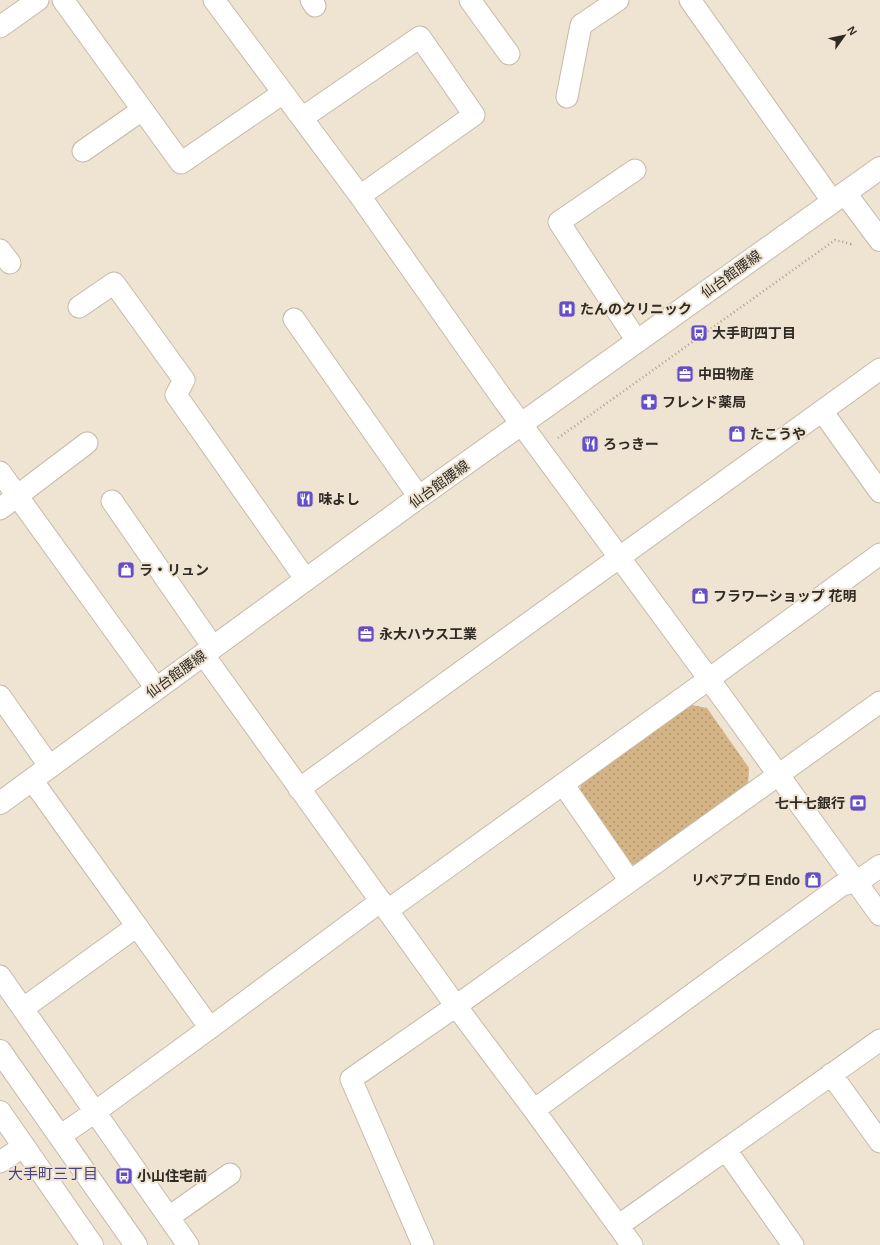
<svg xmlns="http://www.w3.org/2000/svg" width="880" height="1245" viewBox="0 0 880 1245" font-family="Arial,'Noto Sans JP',sans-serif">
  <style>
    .grass { fill: url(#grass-dots) }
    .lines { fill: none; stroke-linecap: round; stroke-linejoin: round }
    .minor-casing { stroke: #c6baa9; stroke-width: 23 }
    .tertiary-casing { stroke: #c6baa9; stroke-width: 24 }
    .secondary-casing { stroke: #c6baa9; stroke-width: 24 }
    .path { stroke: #aba194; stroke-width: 2.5; stroke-dasharray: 1 3; stroke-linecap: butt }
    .minor { stroke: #fff; stroke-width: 21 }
    .tertiary { stroke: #fff; stroke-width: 22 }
    .secondary { stroke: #fff; stroke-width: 22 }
    .labels { text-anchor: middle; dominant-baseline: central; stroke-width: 4; stroke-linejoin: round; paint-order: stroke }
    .street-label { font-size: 14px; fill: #2f2b24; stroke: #efe3d2 }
    .poi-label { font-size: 14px; font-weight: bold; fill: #2f2b24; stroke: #efe3d2; text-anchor: start }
    .neighbourhood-label { font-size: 15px; fill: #494280; stroke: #efe3d2 }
  </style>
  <defs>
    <pattern id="grass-dots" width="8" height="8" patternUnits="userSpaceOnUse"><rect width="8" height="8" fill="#d4b385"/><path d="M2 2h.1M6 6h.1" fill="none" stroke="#ac926d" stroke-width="1.8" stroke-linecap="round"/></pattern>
  </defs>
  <rect width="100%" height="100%" fill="#efe3d2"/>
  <path class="grass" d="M 692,705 L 707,708 L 749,768 L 748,786 L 637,865 L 627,864 L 579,796 L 581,784 Z"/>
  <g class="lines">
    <g class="minor-casing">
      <path id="minor" d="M 63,0 L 181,163 L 283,93
        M 214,0 L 360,196 L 502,398 L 709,679 L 880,915
        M 311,0 L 315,6
        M 470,0 L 509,54
        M 690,0 L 833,202
        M 0,27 L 38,0
        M 567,97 L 581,25 L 618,0
        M 302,118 L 420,37 L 474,115 L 360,196
        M 83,151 L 142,110
        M 635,170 L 559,222 L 637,341
        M 0,250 L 10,263
        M 79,307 L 114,283 L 184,380 L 176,395 L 306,580
        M 294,319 L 419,497
        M 822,411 L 880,492
        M 0,472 L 156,688
        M 112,501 L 213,647
        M 0,509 L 87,443
        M 203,654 L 456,1006 L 534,1110 L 632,1245
        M 0,696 L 50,767
        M 32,780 L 210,1028 L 381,901
        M 563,784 L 630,881
        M 299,789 L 880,369
        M 388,910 L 709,679 L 880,554
        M 0,976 L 188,1245
        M 32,1002 L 137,926
        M 831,1074 L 880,1142
        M 534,1110 L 842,885 L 857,882
        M 60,1136 L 95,1112 L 210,1028
        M 726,1150 L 793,1245
        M 0,1162 L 24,1146
        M 169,1217 L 230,1174
        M 618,1226 L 880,1040
        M 423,1245 L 351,1079 L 456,1006 L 880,702"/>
    </g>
    <g class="tertiary-casing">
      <path id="tertiary" d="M 845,193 L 880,240
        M 857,882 L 880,866
        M 0,1051 L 136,1245
        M 0,1112 L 92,1245"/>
    </g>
    <g class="secondary-casing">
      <path id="secondary" d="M 0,803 L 419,497 L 880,168"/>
    </g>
    <path class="path" d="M 558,438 L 835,240 L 851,244 L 853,242"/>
    <use href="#minor" class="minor"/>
    <use href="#tertiary" class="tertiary"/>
    <use href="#secondary" class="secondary"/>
  </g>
  <defs>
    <g id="hospital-square" transform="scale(0.9)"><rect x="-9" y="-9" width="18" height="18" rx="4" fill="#644fc8" stroke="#efe3d2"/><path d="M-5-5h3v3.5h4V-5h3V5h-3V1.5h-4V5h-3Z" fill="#fff"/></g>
    <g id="bus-square" transform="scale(0.9)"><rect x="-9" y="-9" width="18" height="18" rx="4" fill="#644fc8" stroke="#efe3d2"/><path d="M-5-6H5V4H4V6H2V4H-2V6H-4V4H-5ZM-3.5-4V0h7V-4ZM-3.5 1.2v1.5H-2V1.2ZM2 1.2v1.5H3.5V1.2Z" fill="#fff"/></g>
    <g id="office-square" transform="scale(0.9)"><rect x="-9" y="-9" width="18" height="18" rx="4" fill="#644fc8" stroke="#efe3d2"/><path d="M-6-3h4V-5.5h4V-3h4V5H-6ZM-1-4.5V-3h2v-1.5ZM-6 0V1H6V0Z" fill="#fff"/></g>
    <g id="pharmacy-square" transform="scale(0.9)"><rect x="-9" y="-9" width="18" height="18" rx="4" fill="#644fc8" stroke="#efe3d2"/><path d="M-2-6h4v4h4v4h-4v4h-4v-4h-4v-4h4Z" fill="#fff"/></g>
    <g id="shop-square" transform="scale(0.9)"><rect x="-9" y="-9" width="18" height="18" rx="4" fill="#644fc8" stroke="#efe3d2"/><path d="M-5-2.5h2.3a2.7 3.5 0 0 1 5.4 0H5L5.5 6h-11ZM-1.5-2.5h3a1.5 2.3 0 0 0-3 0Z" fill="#fff"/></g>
    <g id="restaurant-square" transform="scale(0.9)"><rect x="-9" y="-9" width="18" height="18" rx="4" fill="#644fc8" stroke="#efe3d2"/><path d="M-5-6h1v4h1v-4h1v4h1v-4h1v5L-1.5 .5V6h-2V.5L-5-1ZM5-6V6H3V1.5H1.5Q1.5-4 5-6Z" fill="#fff"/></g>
    <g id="bank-square" transform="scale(0.9)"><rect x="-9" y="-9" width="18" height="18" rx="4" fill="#644fc8" stroke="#efe3d2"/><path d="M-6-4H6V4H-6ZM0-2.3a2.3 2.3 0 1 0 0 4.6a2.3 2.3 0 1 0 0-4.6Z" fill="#fff"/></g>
  </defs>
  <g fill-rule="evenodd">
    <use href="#hospital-square" x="567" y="309"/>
    <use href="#bus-square" x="699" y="333"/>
    <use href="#office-square" x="685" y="374"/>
    <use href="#pharmacy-square" x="649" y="402"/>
    <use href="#shop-square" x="737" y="434"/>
    <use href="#restaurant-square" x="590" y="444"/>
    <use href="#restaurant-square" x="305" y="499"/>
    <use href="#shop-square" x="126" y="570"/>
    <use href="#shop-square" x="700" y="596"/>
    <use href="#office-square" x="366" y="634"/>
    <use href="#bank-square" x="858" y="803"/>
    <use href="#shop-square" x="813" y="880"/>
    <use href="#bus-square" x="124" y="1176"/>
  </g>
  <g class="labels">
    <g class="street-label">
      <text transform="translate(731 274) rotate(-36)">仙台館腰線</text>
      <text transform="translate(439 484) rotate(-36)">仙台館腰線</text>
      <text transform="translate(176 674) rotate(-36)">仙台館腰線</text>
    </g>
    <g class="poi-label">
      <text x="580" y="309">たんのクリニック</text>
      <text x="712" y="333">大手町四丁目</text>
      <text x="698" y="374">中田物産</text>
      <text x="662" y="402">フレンド薬局</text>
      <text x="750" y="434">たこうや</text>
      <text x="603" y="444">ろっきー</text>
      <text x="318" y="499">味よし</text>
      <text x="139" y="570">ラ・リュン</text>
      <text x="713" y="596">フラワーショップ 花明</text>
      <text x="379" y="634">永大ハウス工業</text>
      <text x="845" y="803" text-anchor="end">七十七銀行</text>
      <text x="800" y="880" text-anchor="end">リペアプロ Endo</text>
      <text x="137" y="1176">小山住宅前</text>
    </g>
    <g class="neighbourhood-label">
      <text x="53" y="1173">大手町三丁目</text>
    </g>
  </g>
  <g transform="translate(844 36) rotate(57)" stroke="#efe3d2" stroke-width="3" paint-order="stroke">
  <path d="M0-3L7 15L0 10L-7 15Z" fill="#2f2b24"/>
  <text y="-6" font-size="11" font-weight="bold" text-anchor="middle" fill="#2f2b24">N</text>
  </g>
</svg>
